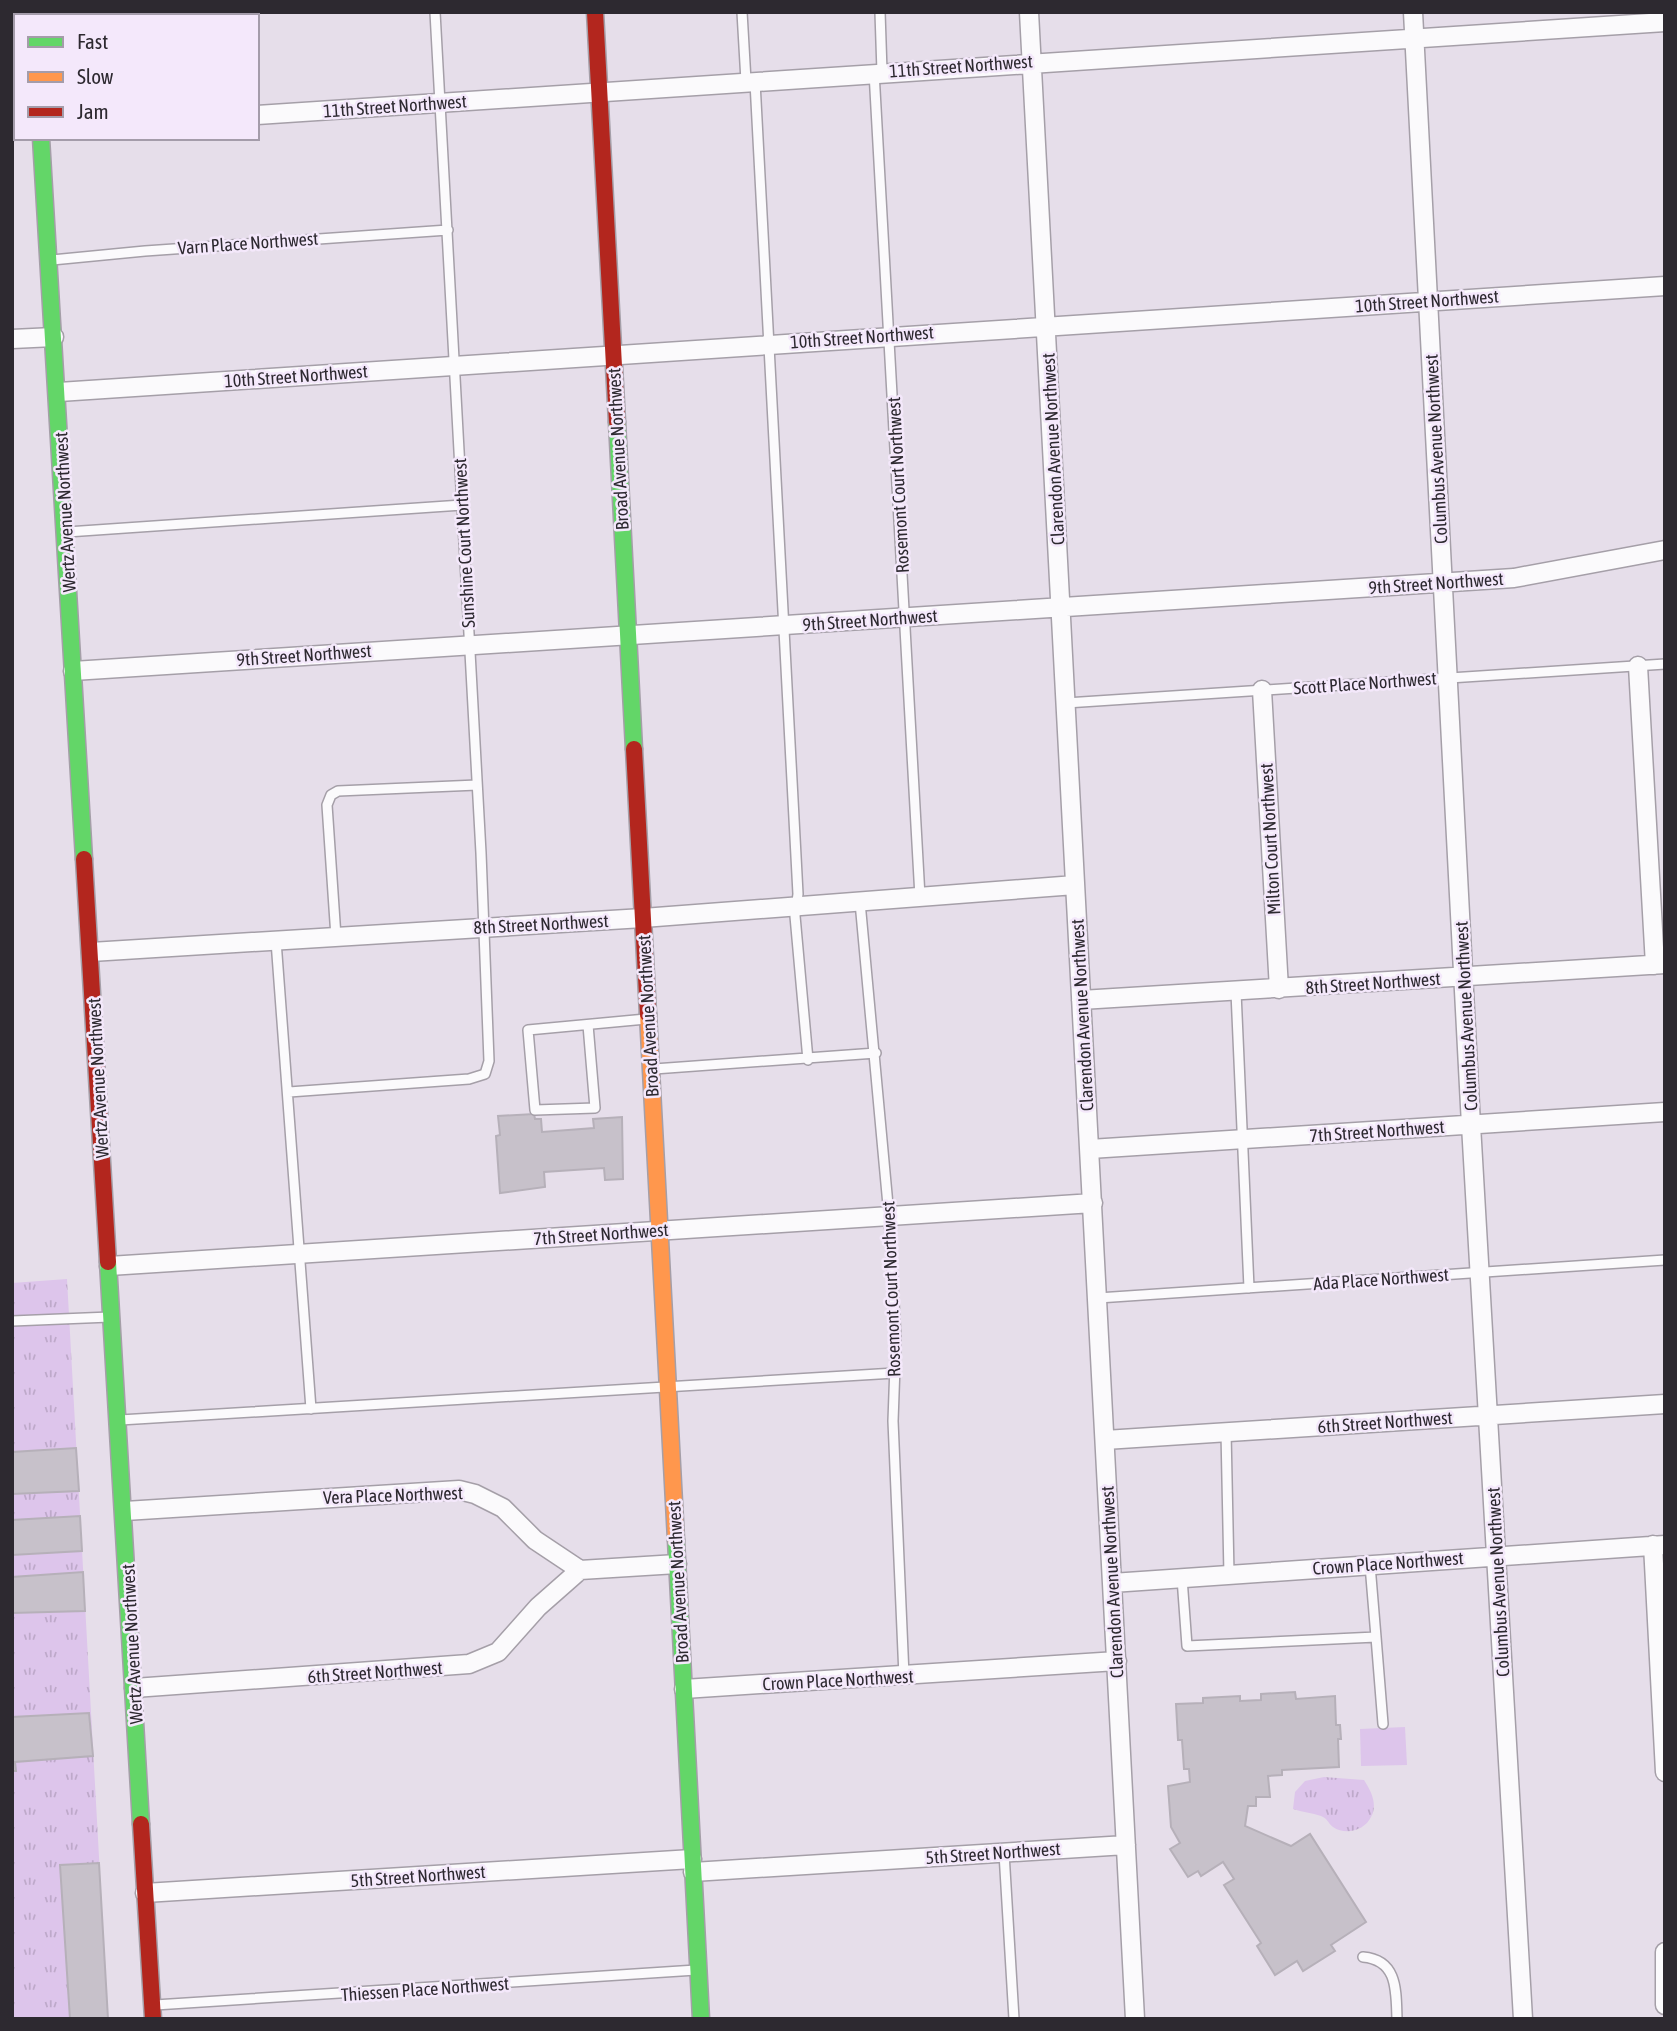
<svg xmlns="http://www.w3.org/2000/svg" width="1677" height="2031" viewBox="0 0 1677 2031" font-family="'Asap Condensed',sans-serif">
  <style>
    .grass { fill: url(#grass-tufts) }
    .pitch { fill: #ddc5eb }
    .building { fill: #c7c1ca; stroke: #b6b0b9; stroke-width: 2 }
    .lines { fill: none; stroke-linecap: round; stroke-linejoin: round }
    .lane-casing { stroke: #a59fa8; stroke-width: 12 }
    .street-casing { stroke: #a59fa8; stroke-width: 21 }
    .fast-casing { stroke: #a59fa8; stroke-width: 19 }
    .slow-casing { stroke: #a59fa8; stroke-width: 19 }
    .jam-casing { stroke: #a59fa8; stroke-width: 19 }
    .lane { stroke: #fbfafc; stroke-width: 9 }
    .street { stroke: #fbfafc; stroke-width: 18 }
    .fast { stroke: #63d668; stroke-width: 16 }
    .slow { stroke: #ff974d; stroke-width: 16 }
    .jam { stroke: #b3261e; stroke-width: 16 }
    .labels { text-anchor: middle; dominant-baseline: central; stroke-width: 5; stroke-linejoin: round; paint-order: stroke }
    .street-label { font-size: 18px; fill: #2d2930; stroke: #f4e8fb }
  </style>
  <defs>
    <pattern id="grass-tufts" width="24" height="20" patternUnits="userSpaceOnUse" patternTransform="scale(1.75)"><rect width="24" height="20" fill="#ddc5eb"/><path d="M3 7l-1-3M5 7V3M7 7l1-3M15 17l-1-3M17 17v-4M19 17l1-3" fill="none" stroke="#bea9ca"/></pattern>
  </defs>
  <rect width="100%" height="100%" fill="#e6deea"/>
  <path class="grass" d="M 67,1279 L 108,2019 L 12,2019 L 12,1283 Z
    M 1324,1777 L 1364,1780 C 1371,1791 1378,1804 1371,1817 C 1365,1830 1346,1836 1333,1827 C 1328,1823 1327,1818 1321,1816 C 1312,1813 1302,1812 1293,1809 L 1295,1792 L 1305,1781 Z"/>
  <path class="pitch" d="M 1405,1727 L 1407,1765 L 1361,1766 L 1360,1729 Z"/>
  <path class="building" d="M 534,1114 L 535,1119 L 541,1119 L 542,1132 L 594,1128 L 593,1119 L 622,1117 L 623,1179 L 605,1180 L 604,1168 L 544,1172 L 545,1187 L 500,1193 L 496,1136 L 500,1135 L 498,1116 Z
    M 76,1448 L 79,1491 L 12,1494 L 12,1452 Z
    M 80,1516 L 82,1551 L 12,1555 L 12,1520 Z
    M 83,1572 L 85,1611 L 12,1613 L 12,1577 Z
    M 1295,1692 L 1296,1699 L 1335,1696 L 1336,1725 L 1340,1725 L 1341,1739 L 1338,1739 L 1339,1767 L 1282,1770 L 1282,1775 L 1268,1776 L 1270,1797 L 1256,1797 L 1256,1806 L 1248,1806 L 1245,1826 L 1291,1846 L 1310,1834 L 1366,1922 L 1331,1945 L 1335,1951 L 1303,1971 L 1297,1961 L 1275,1975 L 1257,1946 L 1261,1943 L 1224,1885 L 1234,1879 L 1223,1862 L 1201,1876 L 1198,1871 L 1188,1877 L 1170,1849 L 1180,1843 L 1171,1827 L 1168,1786 L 1190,1782 L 1189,1769 L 1184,1769 L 1182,1740 L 1178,1740 L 1176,1704 L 1203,1703 L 1203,1698 L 1240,1696 L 1240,1701 L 1261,1700 L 1261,1694 Z
    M 89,1713 L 93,1756 L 15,1762 L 16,1771 L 12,1771 L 12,1717 Z
    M 99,1863 L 108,2019 L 70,2019 L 60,1865 Z"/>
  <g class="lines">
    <g class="lane-casing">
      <path id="lane" d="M 742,12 L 746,81
        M 880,12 L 882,72
        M 874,72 L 920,897
        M 755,82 L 798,894 L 795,916 L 808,1060
        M 52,260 L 145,251 L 448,230
        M 67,532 L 462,505
        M 1066,703 L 1665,664
        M 860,902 L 889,1216 L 896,1338 L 893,1421 L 904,1676
        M 336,937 L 327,805 L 331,795 L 338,791 L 477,785
        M 276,941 L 311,1409
        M 1236,992 L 1249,1288
        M 588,1025 L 595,1108 L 535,1110 L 528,1030 L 646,1019
        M 654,1069 L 876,1053
        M 289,1092 L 469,1079 L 485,1074 L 489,1061 L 481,853 L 435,12
        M 1098,1298 L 1665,1260
        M 12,1321 L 110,1317
        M 120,1420 L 895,1373
        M 1226,1432 L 1229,1574
        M 1182,1578 L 1187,1646 L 1376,1637 L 1370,1565
        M 1376,1637 L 1383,1724
        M 1004,1853 L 1014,2019
        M 1363,1957 C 1398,1960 1396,1991 1397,2019
        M 155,2005 L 696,1970"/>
    </g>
    <g class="street-casing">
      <path id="street" d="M 1029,12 L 1135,2019
        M 1413,12 L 1471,1125 L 1523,2019
        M 257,115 L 1665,22
        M 12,131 L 16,130
        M 12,339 L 54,337
        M 59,392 L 1665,286
        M 1638,666 L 1655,965
        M 73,671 L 1514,578 L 1665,550
        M 1262,690 L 1279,989
        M 91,952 L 643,918 L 1075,885
        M 1081,1000 L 1665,964
        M 1090,1149 L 1665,1112
        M 109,1266 L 1093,1203
        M 1105,1440 L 1665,1404
        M 125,1511 L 459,1490 L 475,1494 L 503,1508 L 535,1540 L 580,1570 L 677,1564
        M 1653,1545 L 1665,1772
        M 1112,1583 L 1665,1545
        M 134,1688 L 469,1664 L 498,1652 L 538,1607 L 580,1570
        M 684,1689 L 1117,1661
        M 693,1872 L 1126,1845
        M 145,1893 L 692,1859
        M 1665,1952 L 1665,2005"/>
    </g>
    <g class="fast-casing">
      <path id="fast" d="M 34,12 L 34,16
        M 41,138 L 84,859
        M 617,422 L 634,749
        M 108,1262 L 141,1824
        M 676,1540 L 701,2019"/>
    </g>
    <g class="slow-casing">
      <path id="slow" d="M 648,1014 L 676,1540"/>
    </g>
    <g class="jam-casing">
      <path id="jam" d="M 595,12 L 617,422
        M 634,749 L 648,1014
        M 84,859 L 108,1262
        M 141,1824 L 153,2019"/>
    </g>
    <use href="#lane" class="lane"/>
    <use href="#street" class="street"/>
    <use href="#fast" class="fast"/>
    <use href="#slow" class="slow"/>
    <use href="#jam" class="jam"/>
  </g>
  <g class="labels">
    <g class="street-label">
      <text transform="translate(961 66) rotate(-4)">11th Street Northwest</text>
      <text transform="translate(395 106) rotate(-4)">11th Street Northwest</text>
      <text transform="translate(248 243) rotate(-4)">Varn Place Northwest</text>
      <text transform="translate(1427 301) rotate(-4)">10th Street Northwest</text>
      <text transform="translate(862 337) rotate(-4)">10th Street Northwest</text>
      <text transform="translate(296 376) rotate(-4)">10th Street Northwest</text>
      <text transform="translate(618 449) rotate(-93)">Broad Avenue Northwest</text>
      <text transform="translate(1053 449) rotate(-93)">Clarendon Avenue Northwest</text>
      <text transform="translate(1436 449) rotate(-93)">Columbus Avenue Northwest</text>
      <text transform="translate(898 485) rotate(-93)">Rosemont Court Northwest</text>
      <text transform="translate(65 512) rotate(-93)">Wertz Avenue Northwest</text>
      <text transform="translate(464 543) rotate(-93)">Sunshine Court Northwest</text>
      <text transform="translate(1436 583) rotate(-4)">9th Street Northwest</text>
      <text transform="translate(870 620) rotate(-4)">9th Street Northwest</text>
      <text transform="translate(304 655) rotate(-4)">9th Street Northwest</text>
      <text transform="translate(1365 683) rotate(-4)">Scott Place Northwest</text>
      <text transform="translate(1270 839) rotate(-93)">Milton Court Northwest</text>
      <text transform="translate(541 924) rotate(-3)">8th Street Northwest</text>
      <text transform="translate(1373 983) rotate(-4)">8th Street Northwest</text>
      <text transform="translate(1082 1015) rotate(-93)">Clarendon Avenue Northwest</text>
      <text transform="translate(648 1016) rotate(-93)">Broad Avenue Northwest</text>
      <text transform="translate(1466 1016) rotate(-93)">Columbus Avenue Northwest</text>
      <text transform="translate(98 1078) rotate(-93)">Wertz Avenue Northwest</text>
      <text transform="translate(1377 1131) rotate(-4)">7th Street Northwest</text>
      <text transform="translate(601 1234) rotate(-4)">7th Street Northwest</text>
      <text transform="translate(1381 1279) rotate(-4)">Ada Place Northwest</text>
      <text transform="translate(891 1289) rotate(-92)">Rosemont Court Northwest</text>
      <text transform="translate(1385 1422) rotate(-4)">6th Street Northwest</text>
      <text transform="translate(393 1495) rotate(-2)">Vera Place Northwest</text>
      <text transform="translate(1388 1563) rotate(-4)">Crown Place Northwest</text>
      <text transform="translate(678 1582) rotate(-93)">Broad Avenue Northwest</text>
      <text transform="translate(1112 1582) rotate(-93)">Clarendon Avenue Northwest</text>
      <text transform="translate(1498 1582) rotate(-93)">Columbus Avenue Northwest</text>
      <text transform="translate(132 1644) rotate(-93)">Wertz Avenue Northwest</text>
      <text transform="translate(375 1672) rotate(-4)">6th Street Northwest</text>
      <text transform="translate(838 1680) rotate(-3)">Crown Place Northwest</text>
      <text transform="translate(993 1853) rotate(-4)">5th Street Northwest</text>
      <text transform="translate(418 1876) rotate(-4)">5th Street Northwest</text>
      <text transform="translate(425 1989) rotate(-4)">Thiessen Place Northwest</text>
    </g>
  </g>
  <rect width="1677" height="2031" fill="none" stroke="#2d2930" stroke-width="28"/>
  <rect x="14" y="14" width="245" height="126" fill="#f4e8fb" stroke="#a49caa" stroke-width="2"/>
  <rect x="28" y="37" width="35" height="10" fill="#63d668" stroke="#a49caa" stroke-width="2"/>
  <text x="77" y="49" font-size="21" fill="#2d2930">Fast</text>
  <rect x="28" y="72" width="35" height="10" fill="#ff974d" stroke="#a49caa" stroke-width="2"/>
  <text x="77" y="84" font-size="21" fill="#2d2930">Slow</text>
  <rect x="28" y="107" width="35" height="10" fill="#b3261e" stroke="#a49caa" stroke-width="2"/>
  <text x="77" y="119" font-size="21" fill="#2d2930">Jam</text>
</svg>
